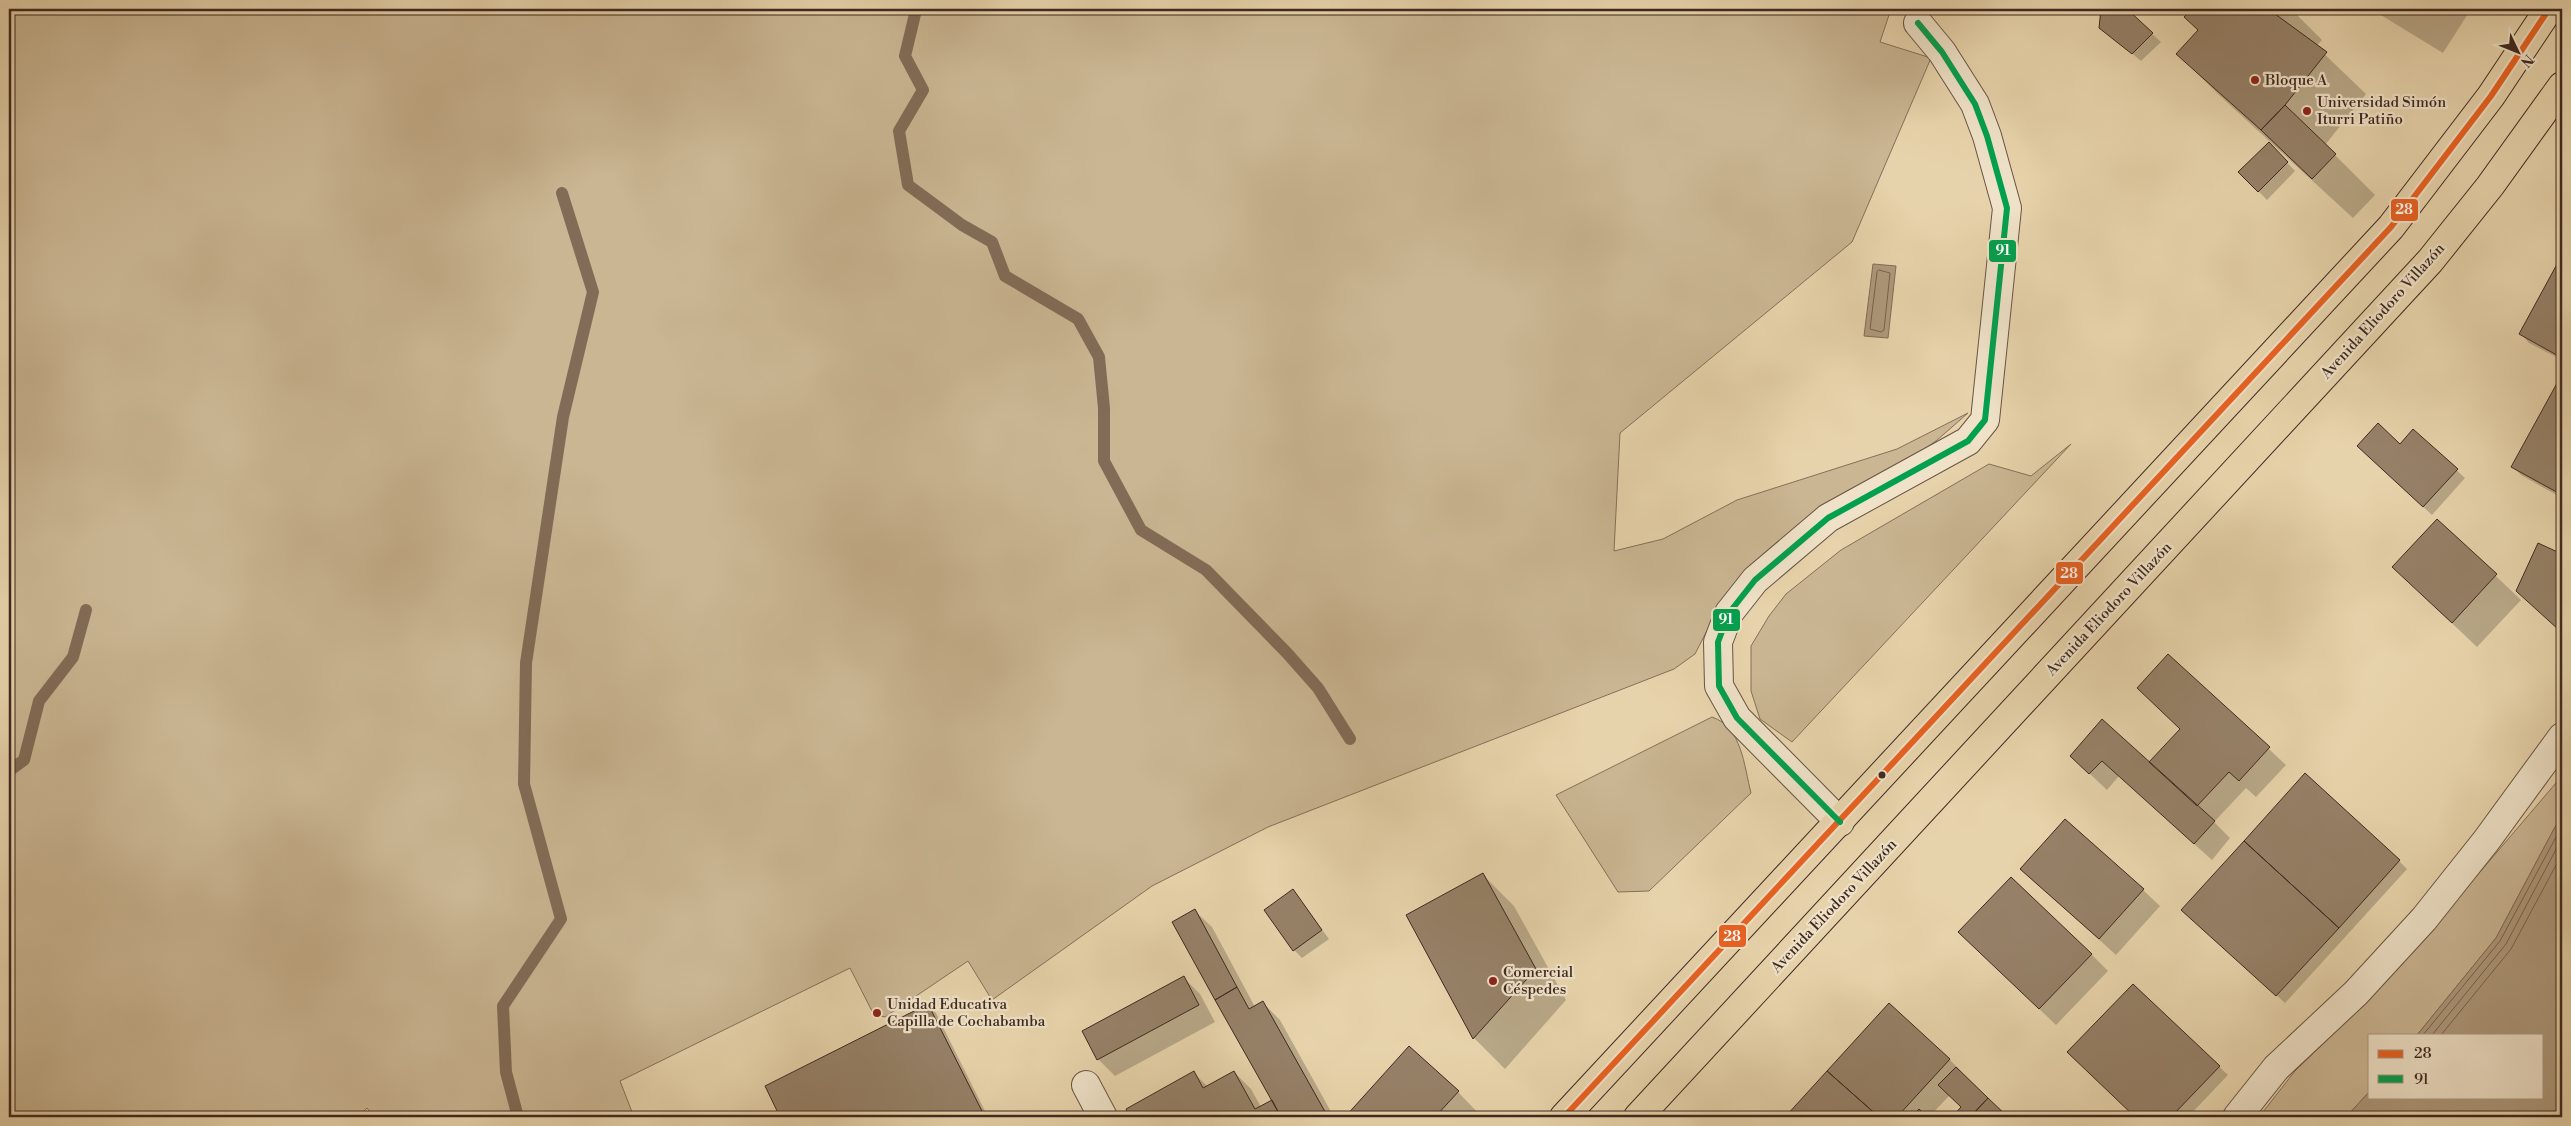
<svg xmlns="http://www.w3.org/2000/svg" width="2571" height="1126" viewBox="0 0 2571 1126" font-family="'Libre Bodoni',serif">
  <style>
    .green { fill: #cab693; stroke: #84705a }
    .water { fill: #ae997c; stroke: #826c57 }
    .shadow { fill: #0003 }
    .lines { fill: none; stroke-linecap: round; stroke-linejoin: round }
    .shore { stroke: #76614e; stroke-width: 1 }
    .stream { stroke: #826c57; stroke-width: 12 }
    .building { fill: #968168; stroke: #3f2920 }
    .minor-casing { stroke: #695443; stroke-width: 30 }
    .highway-casing { stroke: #3f2920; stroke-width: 30 }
    .minor { stroke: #efe2c8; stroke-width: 28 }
    .highway { stroke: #e7d3ab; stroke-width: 28 }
    .bus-1-casing { stroke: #efe2c8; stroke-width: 10 }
    .bus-2-casing { stroke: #efe2c8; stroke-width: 10 }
    .bus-1 { stroke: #e96222; stroke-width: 6 }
    .bus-2 { stroke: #03a04f; stroke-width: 6 }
    .poi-dot { fill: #8f2418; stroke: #efe2c8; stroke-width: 2 }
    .bus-dot { fill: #3f2920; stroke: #efe2c8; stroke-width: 2 }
    .labels { text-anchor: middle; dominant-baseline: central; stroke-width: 4.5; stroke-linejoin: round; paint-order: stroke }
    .poi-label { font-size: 15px; fill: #3f2920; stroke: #efe2c8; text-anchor: start }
    .street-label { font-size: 15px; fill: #3f2920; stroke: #efe2c8 }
    .line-badge { stroke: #efe2c8; stroke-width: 2 }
    .badge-label { font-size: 14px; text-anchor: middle; font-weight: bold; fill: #fff }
  </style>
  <rect width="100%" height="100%" fill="#e7d3ab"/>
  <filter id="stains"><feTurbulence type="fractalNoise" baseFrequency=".004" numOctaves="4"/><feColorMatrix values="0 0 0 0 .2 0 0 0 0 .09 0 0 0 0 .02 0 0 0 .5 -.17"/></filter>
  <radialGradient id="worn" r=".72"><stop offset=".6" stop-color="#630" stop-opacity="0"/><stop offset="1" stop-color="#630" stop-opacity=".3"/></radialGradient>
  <path class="green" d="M 9,9 L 1891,9 L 1880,42 L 1931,58 L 1852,242 L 1620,433 L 1614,551 L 1663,539 L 1737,500 L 1897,449 L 1968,413 L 1936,441 L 1914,456 L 1815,512 L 1753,563 L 1716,613 L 1695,654 L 1674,669 L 1268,827 L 1152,886 L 992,1000 L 968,961 L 885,1017 L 874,1015 L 850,968 L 620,1081 L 634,1117 L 374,1117 L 367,1108 L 358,1117 L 9,1117 Z
    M 2071,444 L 1792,742 L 1760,719 L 1751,691 L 1751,646 L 1769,616 L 1786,594 L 1841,550 L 1989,464 L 2031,476 Z
    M 1712,717 C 1742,727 1744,766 1751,793 L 1649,891 L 1618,892 L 1556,795 Z
    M 2562,776 L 2562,818 L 2555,827 L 2496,938 L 2417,1035 L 2370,1035 L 2370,1091 L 2346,1117 L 2259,1117 L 2295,1071 L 2385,983 Z"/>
  <path class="water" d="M 1873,264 L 1896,266 L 1888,338 L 1864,336 Z
    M 2562,818 L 2562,1117 L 2346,1117 L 2370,1091 L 2370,1097 L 2542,1097 L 2542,1035 L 2417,1035 L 2496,938 L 2555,827 Z"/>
  <path class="shadow" d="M 2103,9 L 2125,9 L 2161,42 L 2141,61 L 2100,27 Z
    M 2194,9 L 2291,9 L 2322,40 L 2316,46 L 2366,94 L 2325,145 L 2375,195 L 2353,218 L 2219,95 L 2178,54 L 2199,31 L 2186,17 Z
    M 2371,9 L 2471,9 L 2443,53 Z
    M 2269,144 L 2295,171 L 2267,200 L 2240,172 Z
    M 2562,258 L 2562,360 L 2529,343 L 2521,334 Z
    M 2562,377 L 2562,498 L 2521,475 L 2513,467 Z
    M 2414,431 L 2465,478 L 2432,515 L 2367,455 L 2400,445 Z
    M 2437,520 L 2521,600 L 2477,647 L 2418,591 Z
    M 2539,544 L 2562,555 L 2562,632 L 2526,599 Z
    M 2168,655 L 2286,765 L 2256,797 L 2246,788 L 2214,822 L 2230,838 L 2212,860 L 2119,776 L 2107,790 L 2071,756 L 2150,763 L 2181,729 Z
    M 2399,861 L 2407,869 L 2285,1003 L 2191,918 Z
    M 1483,875 L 1514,906 L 1566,1000 L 1505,1069 L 1474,1038 Z
    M 2039,885 L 2143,890 L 2160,906 L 2116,955 Z
    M 1293,891 L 1329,939 L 1302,958 L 1294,950 Z
    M 1195,911 L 1212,927 L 1255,1007 L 1263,1003 L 1280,1020 L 1334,1117 L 1131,1117 L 1127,1110 L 1193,1072 L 1208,1087 L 1234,1072 L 1251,1089 L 1261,1107 L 1273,1101 Z
    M 1977,949 L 2091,954 L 2108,971 L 2056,1025 Z
    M 1184,978 L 1200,994 L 1215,1022 L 1115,1076 L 1098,1059 Z
    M 2133,985 L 2228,1075 L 2188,1117 L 2137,1117 L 2069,1052 Z
    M 928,1005 L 936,1013 L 988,1117 L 781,1117 L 766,1087 Z
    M 1889,1005 L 1950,1060 L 2006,1117 L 1953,1117 L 1963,1107 L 1950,1095 L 1929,1117 L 1786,1117 Z
    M 1409,1048 L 1458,1092 L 1482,1117 L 1347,1117 Z"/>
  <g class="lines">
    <path class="shore" d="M 1879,270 L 1890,273 L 1884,330 L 1881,332 L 1870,329 L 1877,272 Z
      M 2423,1035 L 2500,941 L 2562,826
      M 2432,1035 L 2506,944 L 2562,838
      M 2441,1035 L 2511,949 L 2562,854"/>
    <path class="stream" d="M 916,10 L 905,56 L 923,90 L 899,131 L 908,185 L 962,225 L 992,242 L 1005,276 L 1078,319 L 1099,357 L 1104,408 L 1104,461 L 1141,530 L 1206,570 L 1287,653 L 1318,688 L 1350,739
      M 9,771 L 24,760 L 39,701 L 73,657 L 86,610
      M 518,1117 L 506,1072 L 503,1006 L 561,919 L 524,784 L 526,663 L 563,417 L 593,292 L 562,193"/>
  </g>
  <path class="building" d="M 2101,9 L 2127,9 L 2153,33 L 2132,54 L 2099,28 Z
    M 2192,9 L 2273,9 L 2271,11 L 2327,52 L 2285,105 L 2261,130 L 2176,54 L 2198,30 L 2184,17 Z
    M 2285,105 L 2336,154 L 2312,179 L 2261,130 Z
    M 2269,142 L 2288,162 L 2258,192 L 2238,172 Z
    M 2562,255 L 2562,358 L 2519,334 Z
    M 2562,374 L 2562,495 L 2511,467 Z
    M 2378,423 L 2400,444 L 2413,429 L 2458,469 L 2423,507 L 2357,446 Z
    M 2437,519 L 2497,574 L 2452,623 L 2392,567 Z
    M 2538,543 L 2562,554 L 2562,622 L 2559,630 L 2516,591 Z
    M 2168,654 L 2270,747 L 2239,781 L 2229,772 L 2197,806 L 2149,762 L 2180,729 L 2137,688 Z
    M 2102,719 L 2215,821 L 2194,844 L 2102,761 L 2089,774 L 2070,756 Z
    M 2305,773 L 2400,860 L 2339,928 L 2244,841 Z
    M 2065,819 L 2144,889 L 2099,939 L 2020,869 Z
    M 2244,841 L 2339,928 L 2276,996 L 2181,910 Z
    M 1483,873 L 1536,969 L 1473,1039 L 1406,915 Z
    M 2011,877 L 2092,954 L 2039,1009 L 1958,932 Z
    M 1293,889 L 1322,930 L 1293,951 L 1264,910 Z
    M 1195,909 L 1237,987 L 1215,1000 L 1172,922 Z
    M 1184,976 L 1199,1005 L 1097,1060 L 1082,1031 Z
    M 2133,984 L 2220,1066 L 2171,1117 L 2135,1117 L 2067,1052 Z
    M 1237,987 L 1249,1009 L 1263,1001 L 1328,1117 L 1281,1117 L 1215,1000 Z
    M 1889,1003 L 1950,1059 L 1897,1117 L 1879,1117 L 1827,1071 Z
    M 928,1004 L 985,1117 L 780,1117 L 765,1086 Z
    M 1409,1046 L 1459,1091 L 1435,1117 L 1345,1117 Z
    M 1956,1067 L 1988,1098 L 1970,1117 L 1952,1117 L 1961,1107 L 1938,1085 Z
    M 1194,1071 L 1203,1088 L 1234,1071 L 1255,1109 L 1272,1100 L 1281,1117 L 1130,1117 L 1126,1109 Z
    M 1827,1071 L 1879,1117 L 1785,1117 Z
    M 1988,1098 L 2008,1117 L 1970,1117 Z
    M 1919,1109 L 1928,1117 L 1911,1117 Z"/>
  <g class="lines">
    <g class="minor-casing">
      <path id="minor" d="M 1840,822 L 1737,718 L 1719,686 L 1718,642 L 1729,613 L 1755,580 L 1828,518 L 1968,441 L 1985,420 L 2007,208 L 1987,136 L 1975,104 L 1942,52 L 1918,23
        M 1086,1085 L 1103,1117
        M 2237,1117 L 2276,1068 L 2356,993 L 2424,919 L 2486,841 L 2562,737"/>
    </g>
    <g class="highway-casing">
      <path id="highway" d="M 1564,1117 L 2391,227 L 2491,96 L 2549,9
        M 1638,1117 L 2430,261 L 2490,186 L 2562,86"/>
    </g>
    <use href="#minor" class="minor"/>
    <use href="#highway" class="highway"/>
    <g class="bus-1-casing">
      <path id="bus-1" d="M 1564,1117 L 2391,227 L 2491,96 L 2549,9"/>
    </g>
    <g class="bus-2-casing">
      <path id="bus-2" d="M 1840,822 L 1737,718 L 1719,686 L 1718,642 L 1729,613 L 1755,580 L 1828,518 L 1968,441 L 1985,420 L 2007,208 L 1987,136 L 1975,104 L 1942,52 L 1918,23"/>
    </g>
    <use href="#bus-1" class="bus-1"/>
    <use href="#bus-2" class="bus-2"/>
  </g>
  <g class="poi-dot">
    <circle cx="2255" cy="80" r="5"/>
    <circle cx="2307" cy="111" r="5"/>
    <circle cx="1493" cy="981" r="5"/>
    <circle cx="877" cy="1013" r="5"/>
  </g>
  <circle class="bus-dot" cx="1882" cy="775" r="4.5"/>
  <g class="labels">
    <g class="poi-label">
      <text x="2265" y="80">Bloque A</text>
      <text x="2317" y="102">Universidad Simón<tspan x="2317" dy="17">Iturri Patiño</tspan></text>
      <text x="1503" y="972">Comercial<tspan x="1503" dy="17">Céspedes</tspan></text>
      <text x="887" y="1004">Unidad Educativa<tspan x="887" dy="17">Capilla de Cochabamba</tspan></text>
    </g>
    <g class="street-label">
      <text transform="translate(2383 311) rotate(-48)">Avenida Eliodoro Villazón</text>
      <text transform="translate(2109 609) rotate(-47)">Avenida Eliodoro Villazón</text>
      <text transform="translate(1834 906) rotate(-47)">Avenida Eliodoro Villazón</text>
    </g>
  </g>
  <g class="line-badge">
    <rect x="2390" y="198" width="29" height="24" rx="5" fill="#e96222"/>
    <rect x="1988" y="239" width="29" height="24" rx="5" fill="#03a04f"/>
    <rect x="2055" y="561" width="29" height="24" rx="5" fill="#e96222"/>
    <rect x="1712" y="608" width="29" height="24" rx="5" fill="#03a04f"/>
    <rect x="1718" y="924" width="29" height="24" rx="5" fill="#e96222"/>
  </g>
  <g class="badge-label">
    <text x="2404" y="214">28</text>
    <text x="2003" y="255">91</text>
    <text x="2069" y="578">28</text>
    <text x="1726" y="624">91</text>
    <text x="1732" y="941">28</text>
  </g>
  <rect width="2571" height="1126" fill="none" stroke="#e7d3ab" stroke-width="30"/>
  <rect x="10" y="10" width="2551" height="1106" fill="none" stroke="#3f2920" stroke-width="2.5"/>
  <rect x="15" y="15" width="2541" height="1096" fill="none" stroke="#3f2920"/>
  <rect x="2368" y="1034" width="175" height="65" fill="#efe2c8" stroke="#a99885"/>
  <rect x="2378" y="1050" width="25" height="8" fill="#e96222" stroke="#a99885"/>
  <text x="2414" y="1058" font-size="15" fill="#3f2920">28</text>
  <rect x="2378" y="1075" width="25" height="8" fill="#03a04f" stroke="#a99885"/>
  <text x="2414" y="1084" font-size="15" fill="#3f2920">91</text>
  <g transform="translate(2518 52) rotate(133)" stroke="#efe2c8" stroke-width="4" paint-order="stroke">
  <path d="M0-4L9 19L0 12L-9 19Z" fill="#3f2920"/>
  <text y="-8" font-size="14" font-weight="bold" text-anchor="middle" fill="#3f2920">N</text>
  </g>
  <rect width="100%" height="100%" filter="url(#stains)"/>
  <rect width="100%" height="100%" fill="url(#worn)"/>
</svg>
